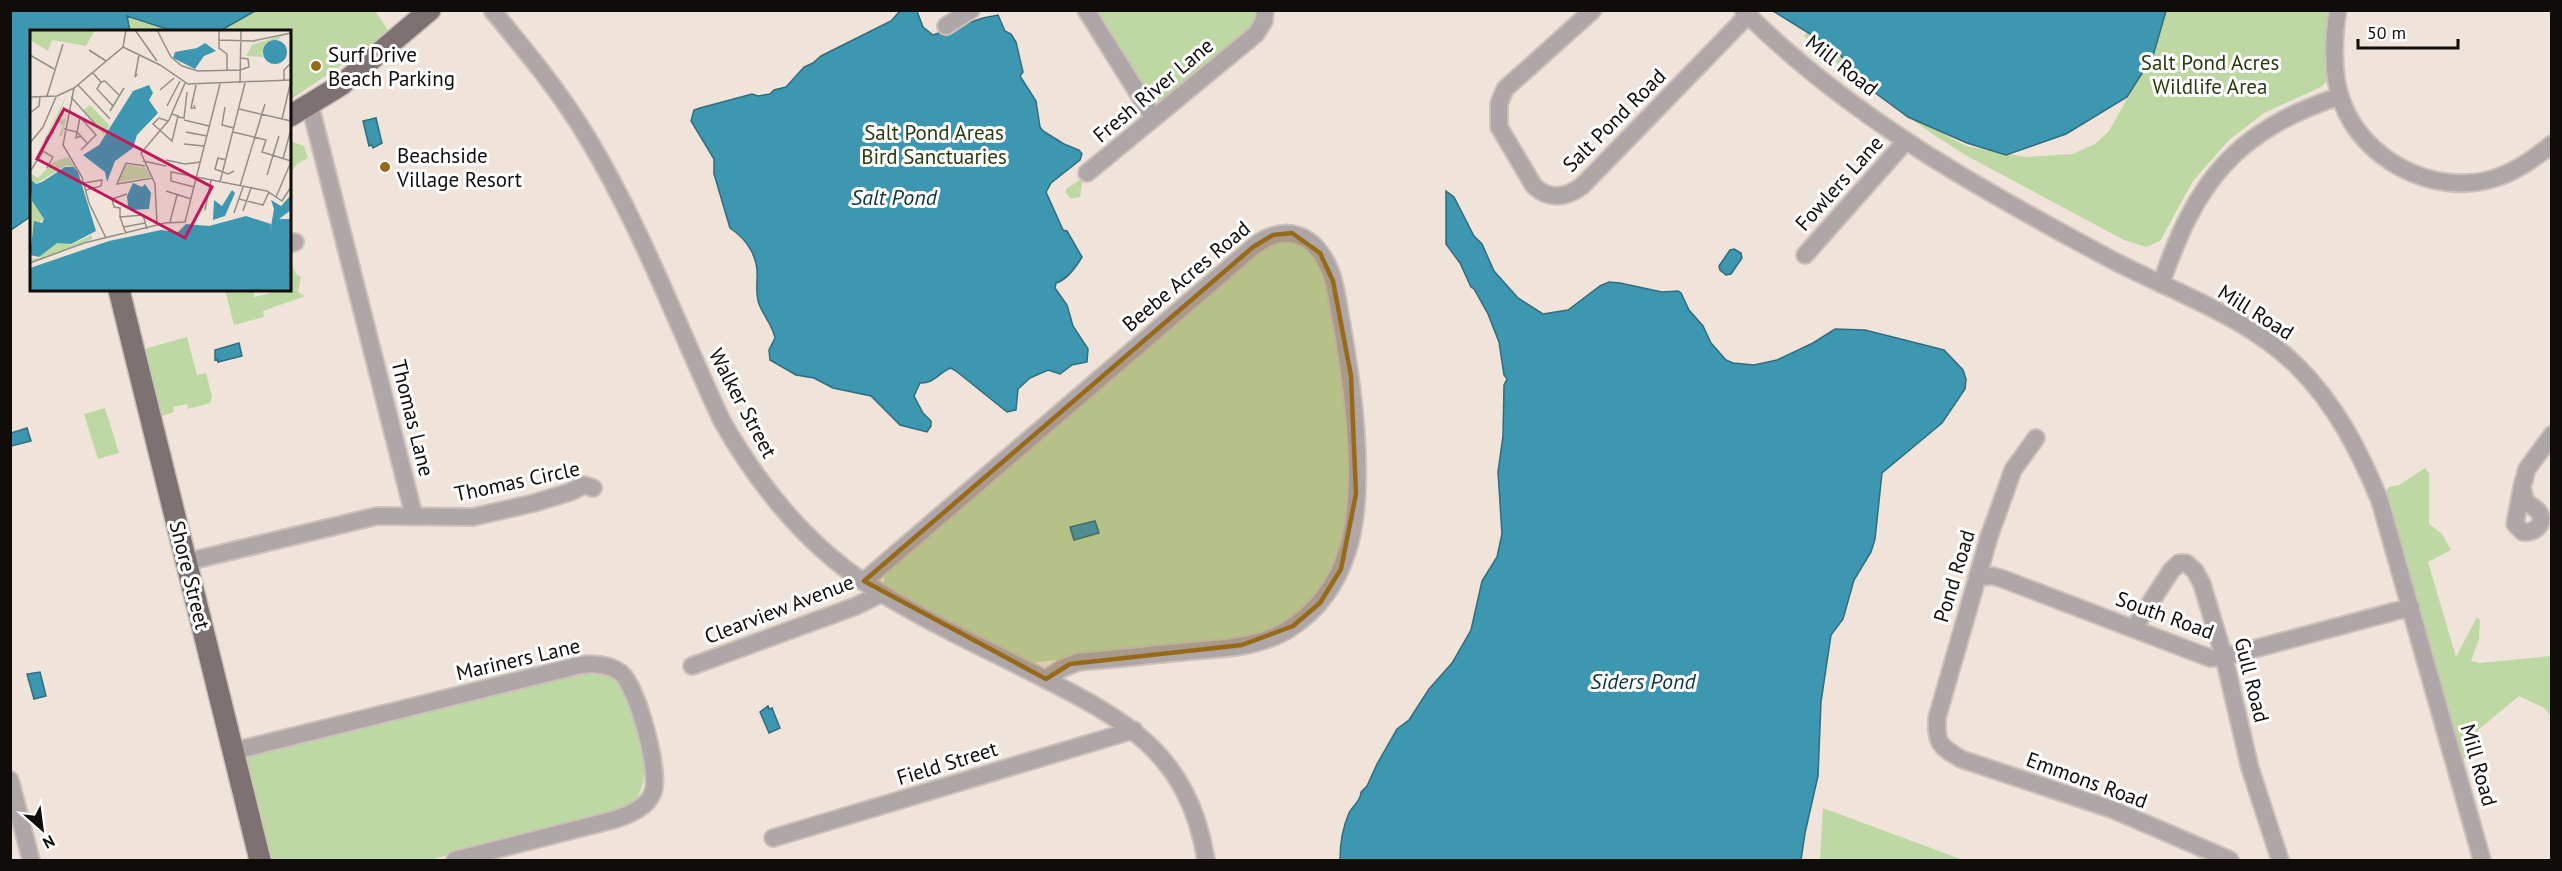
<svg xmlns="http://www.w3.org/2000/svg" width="2562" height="871" viewBox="0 0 2562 871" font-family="'PT Sans',sans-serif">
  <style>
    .green { fill: #bdd8a3 }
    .water { fill: #3e97b0; stroke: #306d7e; stroke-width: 1.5 }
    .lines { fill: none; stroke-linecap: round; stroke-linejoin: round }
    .minor-casing { stroke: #ccc1b9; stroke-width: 20 }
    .major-casing { stroke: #ccc1b9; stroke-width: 24 }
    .minor { stroke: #aea6a7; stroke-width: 16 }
    .major { stroke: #7e7172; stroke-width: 21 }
    .marked { fill: #976a19; fill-opacity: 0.2; stroke: #976a19; stroke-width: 4.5; stroke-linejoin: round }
    .poi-dot { fill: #976a19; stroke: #fff; stroke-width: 2 }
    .labels { text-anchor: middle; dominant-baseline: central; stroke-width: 6; stroke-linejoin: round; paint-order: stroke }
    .poi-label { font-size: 21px; fill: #100c09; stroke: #fff; text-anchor: start }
    .park-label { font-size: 21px; fill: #283b0e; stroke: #fff }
    .street-label { font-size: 21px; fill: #100c09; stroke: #fff }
    .water-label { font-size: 22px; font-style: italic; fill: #0a3440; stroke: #fff }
    .inset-river { fill: none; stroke: #3e97b0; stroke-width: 3 }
    .inset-road { fill: none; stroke: #968e86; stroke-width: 1.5 }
    .view { fill: #c2185b; fill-opacity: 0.15; stroke: #c2185b; stroke-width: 3 }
    .inset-edge { fill: none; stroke: #100c09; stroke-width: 3 }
  </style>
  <rect width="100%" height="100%" fill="#f0e4da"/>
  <path class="green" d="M 128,11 L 375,11 L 388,30 L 368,47 L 290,100 L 290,32 L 107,31 Z
    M 1090,11 L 1261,11 L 1256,27 L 1164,102 L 1152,100 Z
    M 2166,11 L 2329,11 L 2327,43 L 2330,72 L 2328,80 L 2321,87 L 2264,113 L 2229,140 L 2193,181 L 2160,241 L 2146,247 L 2124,240 L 1967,156 L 1934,135 L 1866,87 L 1804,36 L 1819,19 L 1915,115 L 1949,137 L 1966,146 L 2025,157 L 2073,154 L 2095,144 L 2109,131 L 2127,99 Z
    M 290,141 L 304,146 L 308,158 L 297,164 L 290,173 Z
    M 1083,178 L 1080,197 L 1071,199 L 1066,193 L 1066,189 Z
    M 1293,241 L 1311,252 L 1323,270 L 1342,363 L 1348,430 L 1349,476 L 1342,542 L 1335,566 L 1311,605 L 1267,634 L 1031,663 L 1022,661 L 886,588 L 884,581 L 886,571 L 1248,259 L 1271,243 Z
    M 293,267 L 296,274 L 301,277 L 298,292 L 305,296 L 263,311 L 264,317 L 234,325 L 225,290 L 254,290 L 254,297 L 271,293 L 270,290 L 290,290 L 290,268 Z
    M 187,337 L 197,375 L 206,373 L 212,397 L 210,403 L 188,409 L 187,404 L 173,407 L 174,412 L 162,416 L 144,349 Z
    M 105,408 L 119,453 L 98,459 L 84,414 Z
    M 2425,468 L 2429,473 L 2429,524 L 2442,534 L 2451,550 L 2428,562 L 2456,657 L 2477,617 L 2480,620 L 2479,639 L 2471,661 L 2480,663 L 2551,656 L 2551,716 L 2544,708 L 2519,696 L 2478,730 L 2471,751 L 2462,761 L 2384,493 L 2389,487 L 2399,485 Z
    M 597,672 C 609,675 620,681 626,693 C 630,700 632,711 634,719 C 643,749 655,788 626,809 L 429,860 L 270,860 L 245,756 L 572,673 Z
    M 1823,808 L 1963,860 L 1820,860 Z"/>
  <path class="water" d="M 11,10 L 255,10 L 255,11 L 218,32 L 173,31 L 127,16 L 130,31 L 32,32 L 31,216 L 11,230 Z
    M 900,11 L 917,11 L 923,27 L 933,35 L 983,18 L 998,15 L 1005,31 L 1011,34 L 1016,42 L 1023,72 L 1020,76 L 1036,101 L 1040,127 L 1043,131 L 1064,144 L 1079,150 L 1082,154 L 1080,160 L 1051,183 L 1046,192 L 1063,230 L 1067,231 L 1082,257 C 1076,267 1067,280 1056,283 L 1055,288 L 1067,305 L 1073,326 L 1088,349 L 1087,362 L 1072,365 L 1060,374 L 1048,370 L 1030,378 L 1018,389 L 1016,410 L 1007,412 L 956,371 L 951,368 C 939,372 934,384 920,383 L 914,396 L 923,413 L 931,421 L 931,426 L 927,432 L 900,425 L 871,396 L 833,388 L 814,378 L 796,375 L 770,360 L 769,350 L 775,338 C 773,326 763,315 759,304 C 756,295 757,289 757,280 C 759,258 748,240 730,228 L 714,174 L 714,159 L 691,121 L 694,110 L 700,108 L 752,94 L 758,96 L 770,94 L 774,90 L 786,87 L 804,67 L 813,63 L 821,56 L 891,21 Z
    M 1773,11 L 2166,11 L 2153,56 L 2127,97 L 2066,134 L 2006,155 L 1967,143 L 1908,117 L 1866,86 L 1836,50 Z
    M 376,118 L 382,143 L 373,148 L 372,145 L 369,146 L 363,121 Z
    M 1446,191 L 1454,197 L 1474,236 L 1482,244 L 1494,271 L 1518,298 L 1543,314 L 1568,310 L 1600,286 L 1609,282 L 1620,283 L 1662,292 L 1678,291 L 1681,293 L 1689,310 L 1703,326 L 1711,343 L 1726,360 L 1733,363 L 1754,365 L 1777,360 L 1813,343 L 1835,329 L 1865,330 L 1944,350 L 1963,370 L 1966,379 L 1965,389 L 1942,423 L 1882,473 L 1875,539 L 1871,552 L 1854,580 L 1843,619 L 1831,635 L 1821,702 L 1818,776 L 1805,833 L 1801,860 L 1340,860 C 1340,843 1342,829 1349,813 C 1353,805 1361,801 1361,792 L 1367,786 L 1377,764 L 1397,729 L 1409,720 L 1429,689 L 1452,663 L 1471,630 L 1482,581 L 1497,557 L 1502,534 L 1498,472 L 1503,436 L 1504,385 L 1507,379 L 1504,375 L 1499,342 L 1488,314 L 1474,289 L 1471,287 L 1460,263 L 1446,244 Z
    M 1734,249 L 1741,253 L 1742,258 L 1731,274 L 1726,275 L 1720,270 L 1719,266 L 1730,250 Z
    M 239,343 L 242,356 L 218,362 L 217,359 L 215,360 L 215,350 Z
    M 27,428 L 31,441 L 11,446 L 11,433 Z
    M 1095,521 L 1099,533 L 1074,540 L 1070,527 Z
    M 40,672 L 46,696 L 34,699 L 27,674 Z
    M 768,706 L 769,709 L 772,708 L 780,728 L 769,733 L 760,712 Z"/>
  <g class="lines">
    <g class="minor-casing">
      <path id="minor" d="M 492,10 C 526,51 560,92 587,137 C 641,226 678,327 722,421 C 759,486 808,547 873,588 C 924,620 980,646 1033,673 C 1124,719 1188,751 1206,860
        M 1086,10 L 1153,117
        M 1593,10 L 1505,89 L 1499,104 L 1499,127 L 1534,186 C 1549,200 1566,198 1582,186 L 1748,15
        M 1743,10 C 1849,117 1983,191 2114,261 C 2176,293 2248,317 2298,367 C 2336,405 2360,452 2380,501 L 2482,860
        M 2338,10 C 2333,36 2332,77 2342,102 C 2363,160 2433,196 2492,179 C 2514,173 2534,159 2552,144
        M 946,26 L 971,10
        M 310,105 L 414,516
        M 1087,173 L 1256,34 L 1264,21 L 1265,10
        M 290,244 L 295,242
        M 1805,255 L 1906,141
        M 2161,284 C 2196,181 2235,131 2340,96
        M 2036,438 L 2013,470 L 1989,537 L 1937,718 C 1936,743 1939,746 1961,759 L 2114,810 L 2230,860
        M 2522,487 C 2523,492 2524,497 2526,501 C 2529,505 2534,507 2538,511 C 2547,522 2535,534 2523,532 L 2515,524 Z
        M 2522,487 L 2527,469 L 2552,435
        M 186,562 L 377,516 L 473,517 L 534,503 L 570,492 L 584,485 L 593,488
        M 1977,577 L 1993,576 L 2003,579 L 2210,658 L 2224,657 L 2411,607
        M 864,581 L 1253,247 C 1284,223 1313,232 1329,268 C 1337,286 1338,307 1342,326 C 1353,388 1367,492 1347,552 C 1337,583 1319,609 1292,627 C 1260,649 1219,648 1182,652 C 1148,655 1113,659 1078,662 L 1061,669 L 1046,679
        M 2134,628 L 2171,571 L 2179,563 L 2186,563 L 2195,571 L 2202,584 L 2224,657 L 2250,768 L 2280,860
        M 692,666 L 856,606 L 882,593
        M 234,751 L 581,665 C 596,663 609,664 621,673 C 638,688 660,772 653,792 C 647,808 630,814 616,819 L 455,860
        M 10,780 L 31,860
        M 773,838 L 1134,730"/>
    </g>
    <g class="major-casing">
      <path id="major" d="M 290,116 L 341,85 L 430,10
        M 119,290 L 260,860"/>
    </g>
    <use href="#minor" class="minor"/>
    <use href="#major" class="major"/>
  </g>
  <path class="marked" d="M 1292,233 L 1320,253 L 1333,281 L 1351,376 L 1356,494 L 1341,569 L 1320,603 L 1293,626 L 1242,645 L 1070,664 L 1046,679 L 864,581 L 1253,247 L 1273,235 Z"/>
  <g class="poi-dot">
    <circle cx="316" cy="66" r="6"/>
    <circle cx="385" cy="167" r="6"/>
  </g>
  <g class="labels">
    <g class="poi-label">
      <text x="328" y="54">Surf Drive<tspan x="328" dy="24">Beach Parking</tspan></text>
      <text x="397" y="155">Beachside<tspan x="397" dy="24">Village Resort</tspan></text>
    </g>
    <g class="park-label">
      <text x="2210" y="62">Salt Pond Acres<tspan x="2210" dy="24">Wildlife Area</tspan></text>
      <text x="934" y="132">Salt Pond Areas<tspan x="934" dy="24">Bird Sanctuaries</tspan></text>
    </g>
    <g class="street-label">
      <text transform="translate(1842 65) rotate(38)">Mill Road</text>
      <text transform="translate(1153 90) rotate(-40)">Fresh River Lane</text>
      <text transform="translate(1614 120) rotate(-45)">Salt Pond Road</text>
      <text transform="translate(1839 183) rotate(-48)">Fowlers Lane</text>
      <text transform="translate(1186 276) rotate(-40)">Beebe Acres Road</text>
      <text transform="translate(2256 312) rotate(32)">Mill Road</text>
      <text transform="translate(743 403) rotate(62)">Walker Street</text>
      <text transform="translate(413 418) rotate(76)">Thomas Lane</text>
      <text transform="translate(517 481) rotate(-12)">Thomas Circle</text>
      <text transform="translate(190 575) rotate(76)">Shore Street</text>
      <text transform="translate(1954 576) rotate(-73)">Pond Road</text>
      <text transform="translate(779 609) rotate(-21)">Clearview Avenue</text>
      <text transform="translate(2165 615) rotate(20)">South Road</text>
      <text transform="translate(518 659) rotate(-13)">Mariners Lane</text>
      <text transform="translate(2252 680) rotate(76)">Gull Road</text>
      <text transform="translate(947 763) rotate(-17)">Field Street</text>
      <text transform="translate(2479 765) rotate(74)">Mill Road</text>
      <text transform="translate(2087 780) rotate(20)">Emmons Road</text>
    </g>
    <g class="water-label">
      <text x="894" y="197">Salt Pond</text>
      <text x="1643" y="681">Siders Pond</text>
    </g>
  </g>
  <g transform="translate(30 30)">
    <rect width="261" height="261" fill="#f0e4da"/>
    <path d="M 0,0 L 65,0 L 56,16 L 22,10 L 18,21 L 0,10 ZM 253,5 L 232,23 L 234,27 L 216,26 L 222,15 ZM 37,64 L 29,85 L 31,90 L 36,88 L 32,106 L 29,106 L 33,95 L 25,91 L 0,139 ZM 60,75 L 80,96 L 74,105 L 53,80 ZM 38,127 L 46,139 L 37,135 L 5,154 L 1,151 L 0,143 L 8,148 L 23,132 ZM 95,134 L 116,138 L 121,147 L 87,152 ZM 0,168 L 14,189 L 5,195 L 0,209 ZM 62,205 L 62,209 L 0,233 L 0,229 L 10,228 L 11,222 L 28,207 L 40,215 Z" fill="#bdd8a3"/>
    <path d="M233 22a12 12 0 1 1 24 0a12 12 0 1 1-24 0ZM 175,13 L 186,21 L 174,26 L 165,39 L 143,28 L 145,22 L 167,18 ZM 119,55 L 123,63 L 119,70 L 128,83 L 107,105 L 103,118 L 85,131 L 77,152 L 75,142 L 53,125 L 69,115 L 103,61 ZM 35,137 L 44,137 L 48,142 L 66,201 L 41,214 L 27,213 L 9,227 L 0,225 L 4,191 L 12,193 L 14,189 L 2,171 L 0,149 L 6,154 L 12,152 ZM 103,153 L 112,157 L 115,154 L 121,163 L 119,179 L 102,180 L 98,176 L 97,166 ZM 202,160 L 205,163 L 195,186 L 183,190 L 184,170 L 192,176 ZM 261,165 L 261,180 L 249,189 L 261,189 L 261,261 L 0,261 L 0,238 L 79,211 L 131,200 L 148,202 L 156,194 L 179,196 L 216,186 L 241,194 L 240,202 L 244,179 L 241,170 L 251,176 Z" fill="#3e97b0"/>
    <path class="inset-river" d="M 244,204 L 261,256M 254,261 L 242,218 L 246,184 L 261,174"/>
    <path class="inset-road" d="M 105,0 L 127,31M 127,0 L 141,27 L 152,36 L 168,41 L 210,40M 189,0 L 189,18 L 197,24 L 197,40M 189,10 L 223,11 L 261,3M 93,17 L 130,35 L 158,54 L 261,50M 59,20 L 76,31M 0,25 L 24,39M 210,40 L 219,37 L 218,29 L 211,28M 63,43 L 71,52 L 67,59 L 83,76M 107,44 L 105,47 L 109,25M 254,51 L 254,40 L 261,33M 71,52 L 75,51 L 89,65M 210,53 L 211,0M 48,55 L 80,89M 44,58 L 33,115 L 52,147 L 59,173 L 76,208M 130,60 L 144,48M 17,66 L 33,14M 0,67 L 27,66 L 44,58 L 93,17 L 96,0M 41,67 L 66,95M 164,75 L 165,78 L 161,78 L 166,55M 137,76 L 150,51M 195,77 L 192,95 L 204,98M 209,79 L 261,91M 38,81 L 50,87 L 66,105 L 51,120M 80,81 L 94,58M 0,83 L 9,76 L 10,67M 50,87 L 46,108 L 51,106M 148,87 L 154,88 L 157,62M 252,89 L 261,51M 154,90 L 179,96M 138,91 L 129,88 L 123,94 L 142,111 L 148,86 L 142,84M 34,99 L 47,102 L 58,114M 203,102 L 236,110 L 232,122 L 261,131M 165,104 L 156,102 L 177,106M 0,113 L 13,97 L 26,67M 154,114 L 174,116M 12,121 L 17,107 L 24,102M 253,129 L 261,99M 136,130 L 155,134 L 171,132M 196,130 L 188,128 L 185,139 L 198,144 L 204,141M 113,131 L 136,136M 115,136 L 96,133 L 87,154 L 123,148M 1,140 L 13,121 L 23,127 L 17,138M 237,145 L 249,106M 190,152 L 215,53M 54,153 L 72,150 L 71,156 L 56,160M 210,156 L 235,74M 164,157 L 141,151 L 141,142 L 237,161 L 252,171 L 261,157M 136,161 L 161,169M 246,167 L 261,132M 209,169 L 233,175 L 239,162M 175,180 L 181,150M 213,181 L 221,158M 204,183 L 213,157M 90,187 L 90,178 L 84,177 L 82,169 L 97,164M 140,192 L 147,165M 127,194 L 125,154 L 111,123 L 139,90 L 155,53M 94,197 L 115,193M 96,204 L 90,187 L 113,185 L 117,199M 0,233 L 54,213 L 135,193 L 155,192 L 190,54"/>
    <path class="view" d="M 34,79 L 182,157 L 155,208 L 7,129 Z"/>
    <rect width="261" height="261" class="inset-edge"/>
  </g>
  <rect width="2562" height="871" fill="none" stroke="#100c09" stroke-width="24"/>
  <g transform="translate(42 829) rotate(152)" stroke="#ffffff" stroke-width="4.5" paint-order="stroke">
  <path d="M0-4.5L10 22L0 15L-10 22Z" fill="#100c09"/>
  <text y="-9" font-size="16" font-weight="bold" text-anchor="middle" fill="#100c09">N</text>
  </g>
  <path d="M2358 39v9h100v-9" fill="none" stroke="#100c09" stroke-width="3"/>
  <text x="2367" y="39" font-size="18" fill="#100c09" stroke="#ffffff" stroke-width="4.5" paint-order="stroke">50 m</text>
</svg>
